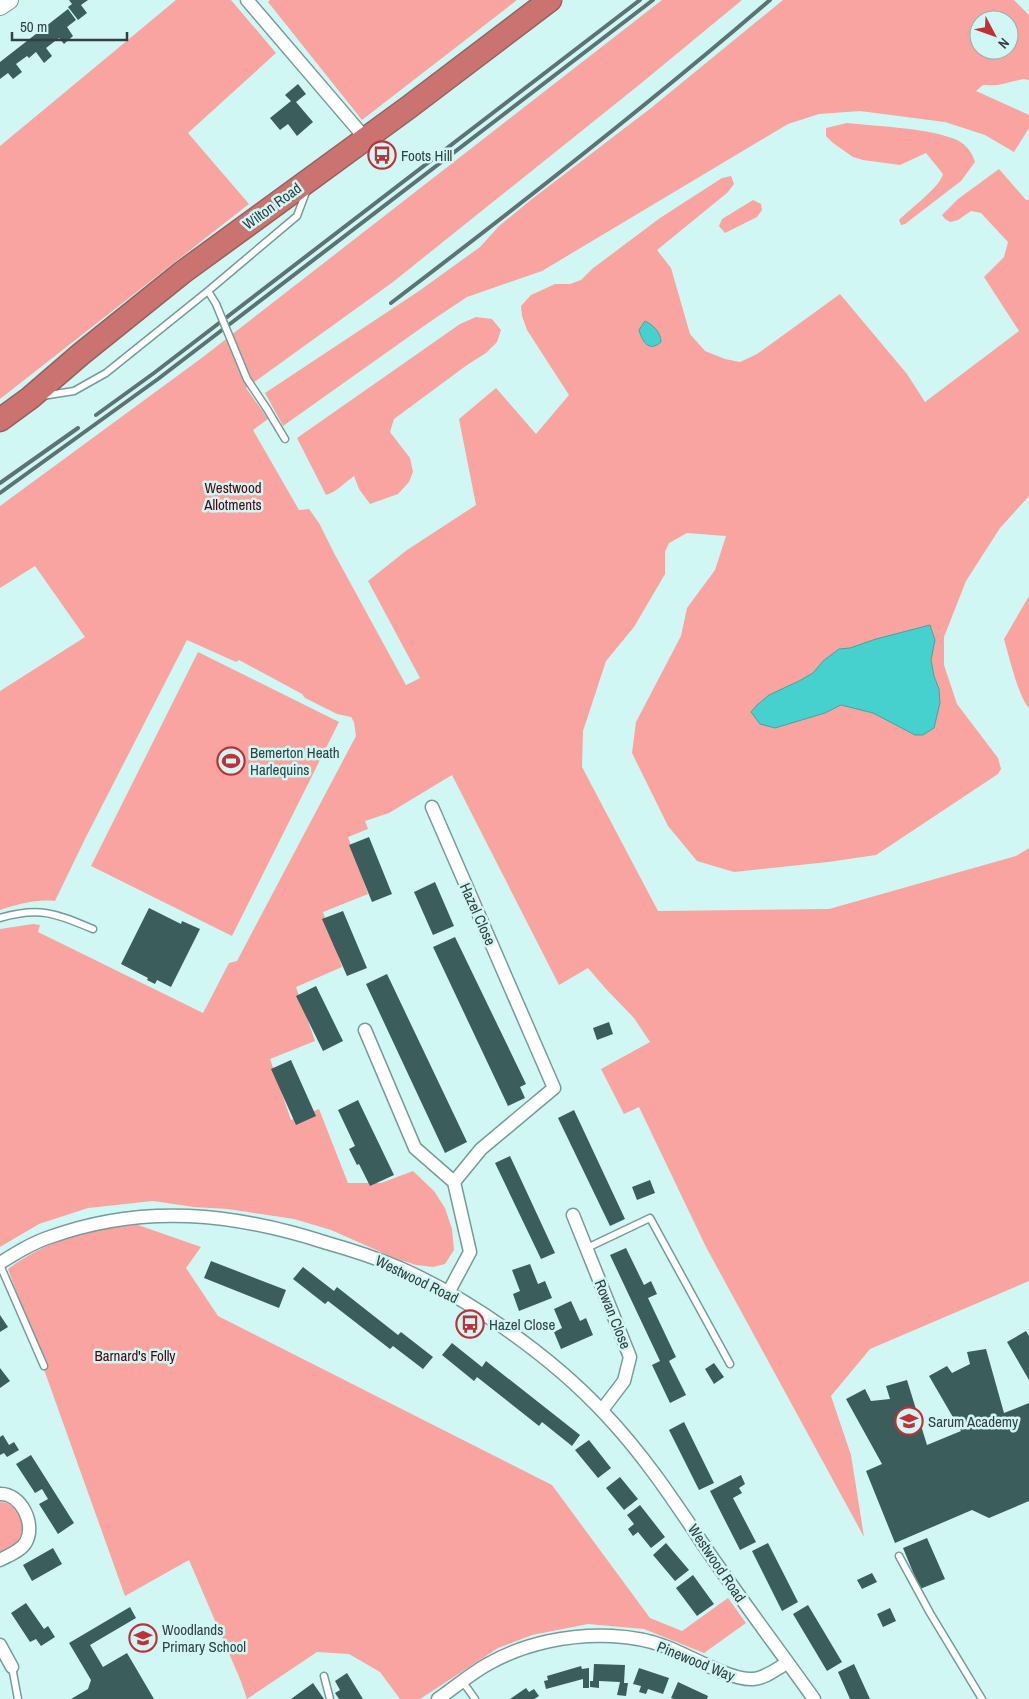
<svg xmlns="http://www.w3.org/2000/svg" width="1029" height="1699" viewBox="0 0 1029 1699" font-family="'Archivo Narrow',sans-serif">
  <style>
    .green { fill: #f9a4a0; fill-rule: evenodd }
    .water { fill: #46d1ce; stroke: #40a6a3 }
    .building { fill: #3b5d5c }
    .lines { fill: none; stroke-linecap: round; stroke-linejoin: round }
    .lane-casing { stroke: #789b9a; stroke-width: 9 }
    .street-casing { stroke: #789b9a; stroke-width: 15 }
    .secondary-casing { stroke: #789b9a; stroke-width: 20 }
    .highway-casing { stroke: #94615f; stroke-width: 25 }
    .lane { stroke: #fff; stroke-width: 6 }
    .street { stroke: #fff; stroke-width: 12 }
    .secondary { stroke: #fff; stroke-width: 18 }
    .highway { stroke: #ca7370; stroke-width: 22 }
    .rail { stroke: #5d7272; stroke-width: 4 }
    .lane-bridge-casing { stroke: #789b9a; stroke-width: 9; stroke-linecap: butt }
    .lane-bridge { stroke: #fff; stroke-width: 6 }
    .labels { text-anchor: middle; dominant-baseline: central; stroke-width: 5; stroke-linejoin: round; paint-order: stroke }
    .poi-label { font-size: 15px; fill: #314040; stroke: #d1f7f5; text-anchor: start }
    .street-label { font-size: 15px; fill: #314040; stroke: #d1f7f5 }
    .park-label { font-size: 15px; fill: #56000b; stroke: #d1f7f5 }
  </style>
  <rect width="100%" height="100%" fill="#d1f7f5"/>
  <path class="green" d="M 176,0 L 231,0 L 276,53 L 188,133 L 249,204 L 0,399 L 0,146 Z
    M 270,0 L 517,0 L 362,120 L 268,2 Z
    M 662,0 L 742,0 L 639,85 L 393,282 L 246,388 L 268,419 L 253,430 L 299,510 L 309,509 L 319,523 L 334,553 L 406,685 L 420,678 L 368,581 L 407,550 L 476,505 L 459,419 L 496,388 L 536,434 L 569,395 L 527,330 L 522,316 L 521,306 L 531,295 L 555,284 L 570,284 L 581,280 L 592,269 L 660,218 L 722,178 L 731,176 L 734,184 L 727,193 L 657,250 L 671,268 L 690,334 L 705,351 L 725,359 L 740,362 L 757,354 L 840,294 L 907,374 L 925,402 L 1019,331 L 984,277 L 1004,257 L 1008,242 L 981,213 L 971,211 L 958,220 L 950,222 L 945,219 L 942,215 L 958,199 L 999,169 L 1026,200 L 1029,200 L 1029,496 L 1000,528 L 966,581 L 944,637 L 944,665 L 957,704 L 998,758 L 1001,769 L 998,774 L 876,855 L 828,862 L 734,872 L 697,861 L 668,826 L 632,753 L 636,722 L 681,636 L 687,608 L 715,570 L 726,536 L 687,533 L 669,543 L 665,552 L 665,574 L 634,627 L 606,661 L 583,731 L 582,767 L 658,911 L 829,909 L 1016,856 L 1029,848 L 1029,1281 L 870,1349 L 831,1396 L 851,1455 L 864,1537 L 706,1247 L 639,1107 L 624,1114 L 601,1069 L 650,1042 L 634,1018 L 606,989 L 588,968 L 559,985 L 452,775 L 389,813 L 365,821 L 368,829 L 348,837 L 368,894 L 323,912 L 342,967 L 296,987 L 315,1041 L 270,1059 L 291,1120 L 319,1109 L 348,1183 L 381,1183 L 413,1171 L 434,1191 L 445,1208 L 452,1229 L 454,1250 L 445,1264 L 433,1267 L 416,1265 L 392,1257 L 331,1230 L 294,1219 L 228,1209 L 194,1207 L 153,1201 L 88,1208 L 39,1224 L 0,1247 L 0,929 L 33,924 L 40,925 L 38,932 L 203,1013 L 229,963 L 237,961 L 356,736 L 354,722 L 351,717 L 337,714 L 305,698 L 302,694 L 239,660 L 236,662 L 187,640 L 85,839 L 55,901 C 35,899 19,904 0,910 L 0,691 L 85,637 L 35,566 L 0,588 L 0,506 L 203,357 Z
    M 783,0 L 1014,0 L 1029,15 L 1029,80 L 1023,79 L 998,85 L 983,85 L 976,91 L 1029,115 L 1029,128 L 1014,152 L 985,135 L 945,122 L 860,111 L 819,114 L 788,124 L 542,271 L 467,297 L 431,321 L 283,426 L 265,393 L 419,291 L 480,247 L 499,226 L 532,199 L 651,108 ZM 979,20 L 1009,20 L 1009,50 L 979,50 Z
    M 847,123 C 882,127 919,127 952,138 C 963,141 972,151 975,162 L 961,181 L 905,224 L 901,225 L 899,220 C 910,209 940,187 943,174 L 926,153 L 900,165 L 863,160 L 853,157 L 833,143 L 826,136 L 826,128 Z
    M 753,200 L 761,204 L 762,210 L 757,217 L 725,233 L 719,226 L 722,219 Z
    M 476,317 L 492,319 L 501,330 L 497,342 L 486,353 L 467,365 L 394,419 L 390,432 L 410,458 L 413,472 L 409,482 L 398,494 L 370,504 L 359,489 L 354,476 C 344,483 337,492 326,495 L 297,438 L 460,324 Z
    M 1029,596 L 1029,708 C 1018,696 1009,656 1004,639 Z
    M 198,652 L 339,722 L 232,936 L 91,866 Z
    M 138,1225 L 201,1247 L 186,1268 L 218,1316 L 552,1485 L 650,1618 L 682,1631 L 728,1598 L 746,1623 L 704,1653 L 644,1629 L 588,1624 L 532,1635 L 498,1648 L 420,1699 L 400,1699 L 380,1672 L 349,1654 L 317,1652 L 247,1699 L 240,1679 L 189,1560 L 125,1596 L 8,1269 C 47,1240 89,1229 138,1225 Z
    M 0,1502 C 20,1502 29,1527 17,1542 C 14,1547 5,1550 0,1553 Z"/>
  <path class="water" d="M 645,321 C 653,325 661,332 661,342 C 649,353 642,341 639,330 Z
    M 930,625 L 935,640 L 931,660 L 934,676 L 939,689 L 940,703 L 934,728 L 923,735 L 915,735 L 873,713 L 841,705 L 825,713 L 775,728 L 760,724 L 751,712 L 757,705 L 769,695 L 799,681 L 813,673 L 823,661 L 839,649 L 850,648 L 876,639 Z"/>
  <path class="building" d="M 69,0 L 88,0 L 81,5 L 87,13 L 78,20 L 68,7 L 72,4 Z
    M 68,9 L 76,20 L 67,27 L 73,36 L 64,44 L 59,38 L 46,48 L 52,56 L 44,63 L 36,52 L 29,58 L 27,56 L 16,64 L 22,72 L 13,79 L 8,73 L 0,79 L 0,62 Z
    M 298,84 L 306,94 L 296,102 L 313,122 L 297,136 L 288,124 L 280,130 L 270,118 L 291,101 L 285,95 Z
    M 369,837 L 392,894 L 372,902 L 349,845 Z
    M 435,882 L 454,926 L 433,935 L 414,892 Z
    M 149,908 L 181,924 L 182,921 L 200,929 L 171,987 L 157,980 L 155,984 L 147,980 L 148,978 L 121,964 Z
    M 343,911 L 367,968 L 347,976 L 322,919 Z
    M 455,937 L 526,1084 L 520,1087 L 525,1098 L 508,1106 L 433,947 Z
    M 387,974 L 467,1142 L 445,1153 L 366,984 Z
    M 316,986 L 343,1041 L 323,1051 L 296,996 Z
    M 609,1022 L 613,1034 L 597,1040 L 593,1028 Z
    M 291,1060 L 316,1116 L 296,1125 L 271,1069 Z
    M 358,1100 L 394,1175 L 370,1186 L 359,1164 L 357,1165 L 349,1149 L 355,1146 L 338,1110 Z
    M 574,1110 L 625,1219 L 610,1226 L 558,1118 Z
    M 510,1156 L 555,1253 L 541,1259 L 495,1163 Z
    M 650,1180 L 655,1193 L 637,1200 L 632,1187 Z
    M 626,1248 L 644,1285 L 651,1281 L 657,1294 L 648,1298 L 676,1357 L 669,1361 L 686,1395 L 670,1403 L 652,1365 L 660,1361 L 610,1255 Z
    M 211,1261 L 286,1290 L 279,1308 L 204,1278 Z
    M 530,1264 L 538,1284 L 545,1281 L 552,1298 L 519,1311 L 513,1294 L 520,1291 L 512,1270 Z
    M 303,1267 L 334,1291 L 337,1287 L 398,1335 L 401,1332 L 433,1357 L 423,1369 L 393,1346 L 390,1349 L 328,1301 L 325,1304 L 293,1279 Z
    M 571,1301 L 580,1321 L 586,1318 L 593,1335 L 561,1349 L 554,1332 L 562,1328 L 554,1309 Z
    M 0,1315 L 8,1327 L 0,1332 Z
    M 1026,1331 L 1029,1336 L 1029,1380 L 1007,1342 Z
    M 452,1343 L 482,1367 L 486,1361 L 580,1435 L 572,1446 L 542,1422 L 539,1426 L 477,1377 L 474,1381 L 442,1355 Z
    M 986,1349 L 1004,1413 L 1029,1403 L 1029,1501 L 989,1518 L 972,1510 L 895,1543 L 866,1471 L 882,1464 L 846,1399 L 865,1389 L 871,1401 L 890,1399 L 886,1386 L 907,1380 L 927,1445 L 961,1431 L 929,1376 L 947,1366 L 952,1373 L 970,1364 L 967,1352 Z
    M 714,1363 L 724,1377 L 714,1384 L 705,1369 Z
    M 0,1368 L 10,1381 L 0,1388 Z
    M 684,1422 L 714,1483 L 699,1490 L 669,1430 Z
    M 3,1435 L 9,1445 L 14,1442 L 19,1450 L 7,1457 L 4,1453 L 0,1455 L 0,1437 Z
    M 589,1440 L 611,1468 L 598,1478 L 575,1450 Z
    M 31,1455 L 74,1523 L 58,1534 L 39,1504 L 48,1499 L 42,1489 L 35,1493 L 16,1464 Z
    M 741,1475 L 745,1484 L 739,1488 L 742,1493 L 733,1498 L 756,1542 L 740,1550 L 710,1491 Z
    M 620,1477 L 638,1499 L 624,1510 L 606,1488 Z
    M 640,1505 L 665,1537 L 651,1548 L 638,1532 L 633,1536 L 628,1529 L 634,1524 L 627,1515 Z
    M 927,1538 L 945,1579 L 920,1589 L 903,1548 Z
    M 666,1543 L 689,1570 L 675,1581 L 653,1555 Z
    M 768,1543 L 798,1602 L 782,1611 L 752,1551 Z
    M 53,1548 L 62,1564 L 32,1581 L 23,1565 Z
    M 872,1573 L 877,1582 L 862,1589 L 857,1580 Z
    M 693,1575 L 714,1604 L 697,1616 L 676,1588 Z
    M 26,1603 L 44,1629 L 48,1626 L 55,1637 L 41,1646 L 36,1639 L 30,1642 L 11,1613 Z
    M 808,1605 L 842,1662 L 827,1671 L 793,1614 Z
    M 130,1607 L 136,1618 L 90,1645 L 103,1667 L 127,1653 L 154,1699 L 71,1699 L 88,1689 L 91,1680 L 69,1643 Z
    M 890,1608 L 896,1621 L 883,1627 L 877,1614 Z
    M 594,1664 L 625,1665 L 624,1683 L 628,1683 L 626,1696 L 617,1695 L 620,1682 L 599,1681 L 599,1688 L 590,1687 L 590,1681 L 593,1681 Z
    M 854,1664 L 870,1699 L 850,1699 L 838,1672 Z
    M 581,1666 L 582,1669 L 589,1668 L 589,1688 L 583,1688 L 583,1679 L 546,1689 L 544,1681 L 548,1680 L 547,1676 Z
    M 639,1668 L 669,1678 L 663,1694 L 648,1689 L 646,1694 L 639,1692 L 641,1686 L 633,1684 Z
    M 347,1673 L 363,1699 L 339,1699 L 335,1693 L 340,1690 L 335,1681 Z
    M 678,1682 L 708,1696 L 707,1699 L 674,1699 L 671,1698 Z
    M 313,1683 L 324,1699 L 291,1699 Z
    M 526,1688 L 529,1692 L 534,1689 L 539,1696 L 534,1699 L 510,1699 Z"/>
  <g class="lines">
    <g class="lane-casing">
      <path id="lane" d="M 208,291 L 216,304
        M 42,396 L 74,391 L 106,373 L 208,291 L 297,216 L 306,192
        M 267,409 L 285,439
        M 0,918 C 40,906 57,914 93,929
        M 587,1248 L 650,1218 L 730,1364
        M 0,1265 L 44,1366
        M 899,1556 L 930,1613 L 982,1699
        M 12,1667 L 18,1699
        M 324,1676 L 330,1699
        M 463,1682 L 475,1699"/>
    </g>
    <g class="street-casing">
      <path id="street" d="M 247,0 L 365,138
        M 432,807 L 554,1088 L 481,1149 L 454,1182
        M 365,1030 L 415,1148 L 454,1182 L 470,1252 L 448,1293
        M 573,1215 L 630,1357 L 624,1381 L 602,1410
        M 0,1263 C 16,1253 32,1243 50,1237 C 144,1203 234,1213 327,1243 C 352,1250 376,1258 400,1268 C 470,1299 552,1357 604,1413 C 645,1456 676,1504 709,1553 C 743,1602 779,1650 814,1699
        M 0,1494 C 21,1493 36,1524 26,1542 C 21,1551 9,1555 0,1560
        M 0,1645 L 12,1667
        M 438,1699 C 454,1688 470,1674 488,1664 C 525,1643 570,1634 612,1636 C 629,1637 649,1640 664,1646 C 687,1654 731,1681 753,1679 C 766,1678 776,1669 787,1663"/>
    </g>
    <g class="secondary-casing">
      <path id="secondary" d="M 0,6 L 9,0"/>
    </g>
    <g class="highway-casing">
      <path id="highway" d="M 0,420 L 30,398 L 81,354 L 183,272 L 409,107 L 550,0"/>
    </g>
    <use href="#lane" class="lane"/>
    <use href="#street" class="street"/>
    <use href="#secondary" class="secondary"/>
    <use href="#highway" class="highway"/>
    <path class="rail" d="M 391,303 C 520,205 647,106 770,0
      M 96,415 L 154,373 L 640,0
      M 0,483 L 78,428
      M 0,493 L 158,379 L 653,0"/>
    <g class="lane-bridge-casing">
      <path id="lane-bridge" d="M 216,304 L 247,379 L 267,409"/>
    </g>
    <use href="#lane-bridge" class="lane-bridge"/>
  </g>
  <defs>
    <g id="bus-ring" transform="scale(1.4375)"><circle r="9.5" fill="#d1f7f5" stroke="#c03039" stroke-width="1.5"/><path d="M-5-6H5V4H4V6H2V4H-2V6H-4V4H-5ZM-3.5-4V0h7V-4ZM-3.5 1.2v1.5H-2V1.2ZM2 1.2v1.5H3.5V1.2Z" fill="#c03039"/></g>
    <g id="stadium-ring" transform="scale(1.4375)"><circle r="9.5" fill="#d1f7f5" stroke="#c03039" stroke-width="1.5"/><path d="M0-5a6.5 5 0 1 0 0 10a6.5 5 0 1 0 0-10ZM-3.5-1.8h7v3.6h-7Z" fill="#c03039"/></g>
    <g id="school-ring" transform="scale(1.4375)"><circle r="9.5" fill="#d1f7f5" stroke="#c03039" stroke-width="1.5"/><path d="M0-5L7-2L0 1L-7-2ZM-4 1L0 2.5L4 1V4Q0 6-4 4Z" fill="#c03039"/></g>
  </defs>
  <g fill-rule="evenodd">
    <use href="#bus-ring" x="382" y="155"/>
    <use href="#stadium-ring" x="231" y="761"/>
    <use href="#bus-ring" x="470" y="1324"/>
    <use href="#school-ring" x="909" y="1421"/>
    <use href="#school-ring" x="143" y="1638"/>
  </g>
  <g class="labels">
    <g class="poi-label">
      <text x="401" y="155">Foots Hill</text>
      <text x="250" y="752">Bemerton Heath<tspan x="250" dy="17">Harlequins</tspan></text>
      <text x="489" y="1324">Hazel Close</text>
      <text x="928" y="1421">Sarum Academy</text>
      <text x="162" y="1629">Woodlands<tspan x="162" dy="17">Primary School</tspan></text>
    </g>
    <g class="street-label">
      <text transform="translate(272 206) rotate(-36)">Wilton Road</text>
      <text transform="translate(478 914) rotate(66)">Hazel Close</text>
      <text transform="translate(417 1279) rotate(26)">Westwood Road</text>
      <text transform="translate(613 1314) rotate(68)">Rowan Close</text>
      <text transform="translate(717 1563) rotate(56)">Westwood Road</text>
      <text transform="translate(696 1661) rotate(22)">Pinewood Way</text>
    </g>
    <g class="park-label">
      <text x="233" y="487">Westwood<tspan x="233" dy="17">Allotments</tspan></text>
      <text x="135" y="1355">Barnard's Folly</text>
    </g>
  </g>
  <g transform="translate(994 35) rotate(131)"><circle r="24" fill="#d1f7f5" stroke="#91aead"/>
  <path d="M0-4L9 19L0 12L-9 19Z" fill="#c03039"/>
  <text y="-8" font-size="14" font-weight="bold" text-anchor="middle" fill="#314040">N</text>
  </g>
  <path d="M12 32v8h115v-8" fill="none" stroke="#314040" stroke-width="2.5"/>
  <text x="20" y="32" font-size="15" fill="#314040" stroke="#d1f7f5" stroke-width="4" paint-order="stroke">50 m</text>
</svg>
